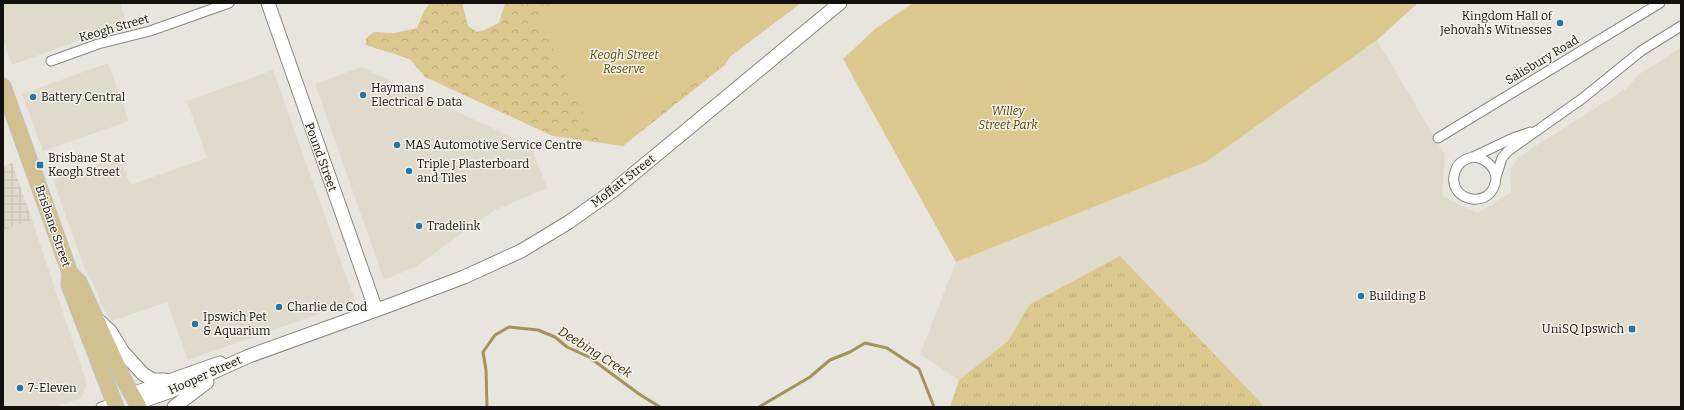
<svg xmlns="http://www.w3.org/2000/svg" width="1684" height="410" viewBox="0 0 1684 410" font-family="Bitter,serif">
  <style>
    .built { fill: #dfdacc }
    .industrial { fill: url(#industrial-grid) }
    .grass { fill: url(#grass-tufts) }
    .forest { fill: url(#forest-crowns) }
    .park { fill: #dbc88f }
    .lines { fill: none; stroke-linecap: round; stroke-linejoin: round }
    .stream { stroke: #a4925a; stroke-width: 3 }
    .street-casing { stroke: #88867f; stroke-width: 11 }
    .secondary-casing { stroke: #88867f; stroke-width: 15 }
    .primary-casing { stroke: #c1c1c0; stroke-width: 17 }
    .street { stroke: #fff; stroke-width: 9 }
    .secondary { stroke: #fff; stroke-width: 13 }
    .primary { stroke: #d1c190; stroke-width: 15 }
    .poi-dot { fill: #2774a6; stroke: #f5f3eb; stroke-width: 1.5 }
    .labels { text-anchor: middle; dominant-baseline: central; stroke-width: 3; stroke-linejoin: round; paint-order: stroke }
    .poi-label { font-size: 12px; fill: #12110e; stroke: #f5f3eb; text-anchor: start }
    .street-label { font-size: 12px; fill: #12110e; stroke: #f5f3eb }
    .park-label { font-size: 12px; font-style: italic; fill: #574604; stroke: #f5f3eb }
    .water-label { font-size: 13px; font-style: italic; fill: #3d320f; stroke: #f5f3eb }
  </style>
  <defs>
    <pattern id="industrial-grid" width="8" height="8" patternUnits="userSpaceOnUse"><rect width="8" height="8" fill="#dfdacc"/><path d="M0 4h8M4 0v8" fill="none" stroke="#bebaae"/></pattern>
    <pattern id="grass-tufts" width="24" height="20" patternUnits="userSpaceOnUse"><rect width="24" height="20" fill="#dbc88f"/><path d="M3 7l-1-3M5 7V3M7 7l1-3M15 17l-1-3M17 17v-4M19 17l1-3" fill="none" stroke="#bbab7a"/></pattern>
    <pattern id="forest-crowns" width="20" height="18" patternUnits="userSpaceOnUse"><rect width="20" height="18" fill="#dbc88f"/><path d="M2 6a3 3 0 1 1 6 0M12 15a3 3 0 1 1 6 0" fill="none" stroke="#bbab7a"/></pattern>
  </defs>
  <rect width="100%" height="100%" fill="#e8e5de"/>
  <path class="built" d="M 3,3 L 120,3 L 127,23 L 12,65 L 3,39 Z
    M 1377,40 L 1445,155 L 1442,196 L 1478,213 L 1511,192 L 1510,171 L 1514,163 L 1520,156 L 1627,88 L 1639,74 L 1681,48 L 1681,407 L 1265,407 L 1120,256 L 1030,304 L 1008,341 L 959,380 L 920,354 L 956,262 L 1206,162 Z
    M 108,63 L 129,121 L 43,151 L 22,94 Z
    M 361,67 L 531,146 L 547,188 L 493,211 L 417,266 L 384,280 L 315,84 Z
    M 273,70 L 355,301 L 188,360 L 167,302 L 112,321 L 104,310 L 92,281 L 84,267 L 53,180 L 120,156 L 130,185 L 207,158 L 187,101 Z
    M 32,220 L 85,378 L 86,385 L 84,393 L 78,399 L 56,407 L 3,407 L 3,230 Z"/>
  <path class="industrial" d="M 12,163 L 32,220 L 3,230 L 3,167 Z"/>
  <path class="grass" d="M 1120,256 L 1265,407 L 950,407 L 959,380 L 1008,341 L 1030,304 Z"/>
  <path class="forest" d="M 430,3 L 462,3 L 468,26 L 477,32 L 484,30 L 499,23 L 505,3 L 786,3 L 749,25 L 725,65 L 623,146 L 553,136 L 425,77 L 410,59 L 366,45 L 366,38 L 374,32 L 394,33 L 417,28 L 424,11 Z"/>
  <path class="park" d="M 564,3 L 801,3 L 614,144 L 592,130 L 540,23 Z
    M 913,3 L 1418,3 L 1377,40 L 1206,162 L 956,262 L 843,59 L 875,29 Z"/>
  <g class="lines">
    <path class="stream" d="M 487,407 L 486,370 L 483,352 L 495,335 L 509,327 L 538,330 L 555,337 L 567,347 L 589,357 L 639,394 L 660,407
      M 759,407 L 810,377 L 830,360 L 850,352 L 865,343 L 887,348 L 919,369 L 934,407"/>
    <g class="street-casing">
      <path id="street" d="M 51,61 L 98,44 L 150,31 L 229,3
        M 1438,138 L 1660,3
        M 1473,157 C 1486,158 1499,169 1495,184 C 1487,211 1446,199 1455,172 C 1457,163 1464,159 1473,157 L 1513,138 L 1531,132
        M 1496,177 L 1502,158 L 1508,151 L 1583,98 L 1641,51 L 1681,26
        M 101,407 L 114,403"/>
    </g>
    <g class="secondary-casing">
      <path id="secondary" d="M 268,3 L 376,310
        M 97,319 L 110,331 L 123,352 L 143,374 L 153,380 L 165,380
        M 132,394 L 220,363
        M 137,403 L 171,391 L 249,356 L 393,304 L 464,277 L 521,251 L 569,222 L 614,190 L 840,3
        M 174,407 L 207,382"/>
    </g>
    <g class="primary-casing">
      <path id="primary" d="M 3,86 L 70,273 L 79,282 L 124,380 L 139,407
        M 70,273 L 69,285 L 116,407"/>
    </g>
    <use href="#street" class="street"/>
    <use href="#secondary" class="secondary"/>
    <use href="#primary" class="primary"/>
  </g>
  <g class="poi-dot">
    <circle cx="1560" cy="23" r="4"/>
    <circle cx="363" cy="95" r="4"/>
    <circle cx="33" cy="97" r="4"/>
    <circle cx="397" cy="145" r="4"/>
    <rect x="36" y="161" width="8" height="8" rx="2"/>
    <circle cx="409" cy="171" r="4"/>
    <circle cx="419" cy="226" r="4"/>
    <circle cx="1361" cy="296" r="4"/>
    <circle cx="279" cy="307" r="4"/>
    <circle cx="195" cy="324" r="4"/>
    <rect x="1628" y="325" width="8" height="8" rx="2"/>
    <circle cx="20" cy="388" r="4"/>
  </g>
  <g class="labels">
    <g class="poi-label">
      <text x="1552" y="16" text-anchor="end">Kingdom Hall of<tspan x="1552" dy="14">Jehovah's Witnesses</tspan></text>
      <text x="371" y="88">Haymans<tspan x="371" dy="14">Electrical &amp; Data</tspan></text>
      <text x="41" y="97">Battery Central</text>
      <text x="405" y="145">MAS Automotive Service Centre</text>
      <text x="48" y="158">Brisbane St at<tspan x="48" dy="14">Keogh Street</tspan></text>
      <text x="417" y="164">Triple J Plasterboard<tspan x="417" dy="14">and Tiles</tspan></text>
      <text x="427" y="226">Tradelink</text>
      <text x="1369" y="296">Building B</text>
      <text x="287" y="307">Charlie de Cod</text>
      <text x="203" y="317">Ipswich Pet<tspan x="203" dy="14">&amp; Aquarium</tspan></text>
      <text x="1624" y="329" text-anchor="end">UniSQ Ipswich</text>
      <text x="28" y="388">7-Eleven</text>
    </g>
    <g class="street-label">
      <text transform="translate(114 28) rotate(-16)">Keogh Street</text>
      <text transform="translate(1542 60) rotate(-31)">Salisbury Road</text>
      <text transform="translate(321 157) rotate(70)">Pound Street</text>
      <text transform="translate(623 181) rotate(-38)">Moffatt Street</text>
      <text transform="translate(53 226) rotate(71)">Brisbane Street</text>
      <text transform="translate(205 375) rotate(-24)">Hooper Street</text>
    </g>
    <g class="park-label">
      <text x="624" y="55">Keogh Street<tspan x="624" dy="14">Reserve</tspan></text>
      <text x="1008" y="111">Willey<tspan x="1008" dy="14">Street Park</tspan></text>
    </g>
    <g class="water-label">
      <text transform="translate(595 352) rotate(32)">Deebing Creek</text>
    </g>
  </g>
  <rect width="1684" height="410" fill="none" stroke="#12110e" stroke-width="8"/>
</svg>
